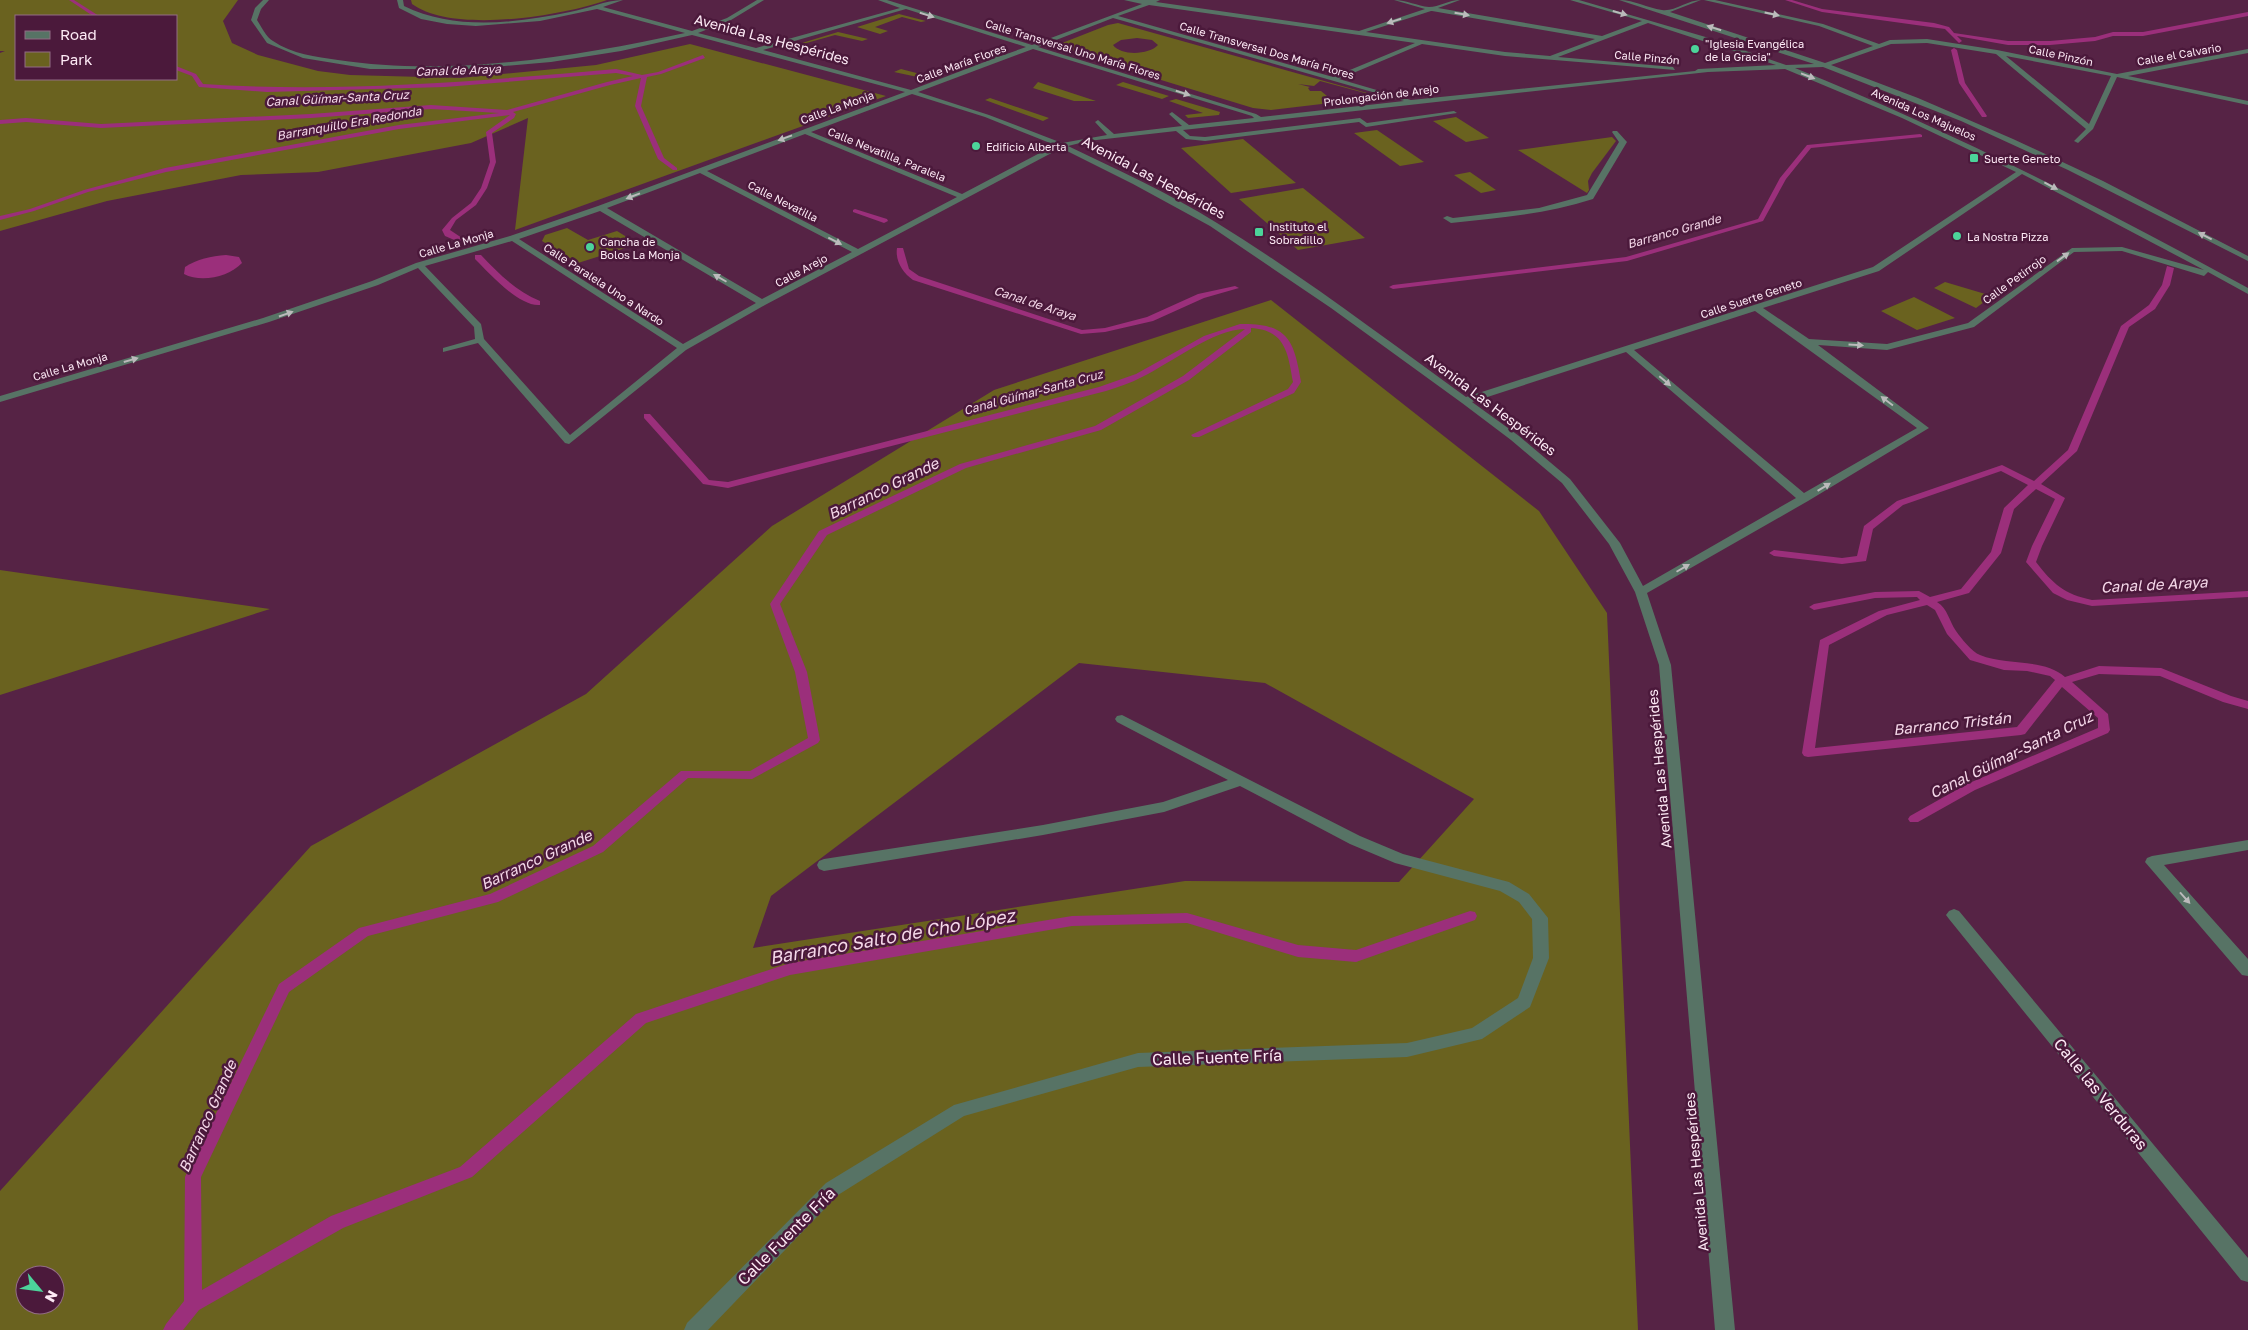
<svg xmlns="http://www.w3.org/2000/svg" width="2248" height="1330" viewBox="0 0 2248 1330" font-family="'Golos Text',sans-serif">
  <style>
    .green { fill: #6a621f; fill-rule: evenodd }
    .water { fill: #9b2f7b }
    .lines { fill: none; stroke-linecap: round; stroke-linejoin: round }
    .stream { fill: #9b2f7b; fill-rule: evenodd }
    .minor { fill: #577365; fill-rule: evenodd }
    .oneway { fill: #bbbabb }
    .poi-dot { fill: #4cd39a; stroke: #4b193b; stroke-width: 2 }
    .labels { text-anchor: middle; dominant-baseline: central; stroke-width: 5; stroke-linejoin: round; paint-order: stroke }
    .far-poi-label { font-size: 11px; fill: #fde9f5; stroke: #4b193b; text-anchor: start }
    .far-street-label { font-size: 11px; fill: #fde9f5; stroke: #4b193b }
    .far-water-label { font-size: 12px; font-style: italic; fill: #f5d8e9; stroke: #4b193b }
    .street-label { font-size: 14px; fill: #fde9f5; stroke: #4b193b }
    .water-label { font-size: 15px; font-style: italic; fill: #f5d8e9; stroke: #4b193b }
    .near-street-label { font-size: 16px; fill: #fde9f5; stroke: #4b193b }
    .near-water-label { font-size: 18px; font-style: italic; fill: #f5d8e9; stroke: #4b193b }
  </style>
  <rect width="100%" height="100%" fill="#562345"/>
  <path class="green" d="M 0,0 L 238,0 L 223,21 L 232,43 L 258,55 L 318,71 L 350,75 L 460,78 L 596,65 L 690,44 L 886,96 L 515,230 L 528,118 L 471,143 L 318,172 L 241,175 L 107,201 L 0,231 L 0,53 L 5,51 L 0,51 ZM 16,16 L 176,16 L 176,79 L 16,79 Z
    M 411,0 L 607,0 C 562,16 453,34 412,4 Z
    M 899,14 L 926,21 L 921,22 L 902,17 L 875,27 L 888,31 L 880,34 L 857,27 Z
    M 1118,23 L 1367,93 L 1364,99 L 1271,110 L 1253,108 L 1056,48 L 1057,45 L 1108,25 ZM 1137,38 L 1152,40 L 1158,45 C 1149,55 1121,56 1113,45 L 1121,40 ZM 1320,81 L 1365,93 L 1365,94 L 1361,98 L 1333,101 L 1321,91 L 1310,91 L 1308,88 L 1310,87 L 1298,84 L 1314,86 Z
    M 838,32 L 868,39 L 862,41 L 835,35 L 803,44 L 831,51 L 823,54 L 792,46 Z
    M 958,63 L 963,65 L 927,79 L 894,72 L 901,69 L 928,76 Z
    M 1038,82 L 1096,101 L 1074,101 L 1033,88 Z
    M 1123,82 L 1169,96 L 1162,99 L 1116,85 Z
    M 990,98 L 1049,118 L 1043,121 L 985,100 Z
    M 1176,99 L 1220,112 L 1219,115 L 1188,118 L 1185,115 L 1203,113 L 1169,101 Z
    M 1456,117 L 1489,138 L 1466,142 L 1433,121 Z
    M 1377,130 L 1424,162 L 1400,166 L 1354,133 Z
    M 1612,137 L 1616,141 L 1592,173 L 1588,181 L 1589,190 L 1587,193 L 1518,150 Z
    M 1243,139 L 1296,183 L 1231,193 L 1181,148 Z
    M 1470,172 L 1496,190 L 1481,193 L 1454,175 Z
    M 1303,188 L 1365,238 L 1298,250 L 1239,199 Z
    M 567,228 L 588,240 L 617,231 L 638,244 L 578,263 L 542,241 L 545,235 Z
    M 1945,282 L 1992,296 L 1976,308 L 1934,288 Z
    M 1914,297 L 1955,318 L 1917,330 L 1881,311 Z
    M 1271,300 L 1539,511 L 1607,613 L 1638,1330 L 0,1330 L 0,1191 L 311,846 L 586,694 L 772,526 L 994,390 ZM 1079,663 L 1265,683 L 1474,799 L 1399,882 L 1185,881 L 753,948 L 771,896 ZM 25,1275 L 55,1275 L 55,1305 L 25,1305 Z
    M 0,570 L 270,609 L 0,695 Z"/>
  <path class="water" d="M 226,255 L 239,257 L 242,263 C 229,277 201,283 184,274 L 185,267 C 197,259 211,256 226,255 Z"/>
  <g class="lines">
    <path class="stream" d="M 69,0 L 74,0 L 99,16 L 93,16 Z
      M 1785,0 L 1792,0 L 1822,9 L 1934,23 L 1949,27 L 1954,33 L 2008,41 L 2050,41 L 2095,37 L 2113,32 L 2143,32 L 2248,12 L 2248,16 L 2143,36 L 2113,36 L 2095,41 L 2050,45 L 2008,45 L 1957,36 L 1962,41 L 1959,43 L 1945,29 L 1822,12 Z
      M 1954,48 L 1957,50 L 1965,83 L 1987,116 L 1986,117 L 1982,117 L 1959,83 L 1951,50 Z
      M 703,55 L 705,58 L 661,74 L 647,77 L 641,106 L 664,158 L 677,168 L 677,170 L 673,170 L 658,159 L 635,106 L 641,78 L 610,85 L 513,112 L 516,114 L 514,118 L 492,133 L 496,162 L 487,188 L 476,205 L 456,220 L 450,230 L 462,238 L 462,242 L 459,242 L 445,236 L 442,230 L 452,218 L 471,203 L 481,188 L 490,162 L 486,132 L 510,115 L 399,129 L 166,172 L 88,192 L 34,211 L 0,220 L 0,216 L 30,209 L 84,190 L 165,168 L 399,125 L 499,113 L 431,109 L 311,118 L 101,128 L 26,122 L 0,124 L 0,120 L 26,118 L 101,124 L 311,114 L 431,105 L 507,110 L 607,82 L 633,76 L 616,73 L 445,87 L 267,92 L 199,87 L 192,76 L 176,70 L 176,66 L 196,74 L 203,84 C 341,93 479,81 616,69 L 642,75 L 658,72 Z
      M 1920,134 L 1922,135 L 1922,137 L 1811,148 L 1786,179 L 1763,221 L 1627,261 L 1393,289 L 1389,287 L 1393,285 L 1626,257 L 1758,219 L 1780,178 L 1807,145 Z
      M 855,209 L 887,219 L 888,221 L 884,223 L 853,212 L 853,210 Z
      M 897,248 L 903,248 L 909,269 L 919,276 L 1082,330 L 1105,328 L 1147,317 L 1198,294 L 1235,286 L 1239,288 L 1204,298 L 1153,321 L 1105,332 L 1081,334 L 913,280 C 903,273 895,261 897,248 Z
      M 475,255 L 481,255 C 499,274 516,291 540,301 L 540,305 C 519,307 489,273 475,259 Z
      M 2167,266 L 2174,268 L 2170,285 L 2155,309 L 2129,327 L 2077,451 L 2041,484 L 2065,498 L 2042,546 L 2036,562 C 2053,584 2064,594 2092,600 L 2248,591 L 2248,597 L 2092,606 L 2067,600 L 2053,593 L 2026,562 L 2032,546 L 2055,499 L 2036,489 L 2014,509 L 2001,553 L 1969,593 L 1937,602 C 1948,609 1949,621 1956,631 C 1961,638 1972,652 1980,655 C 2006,666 2044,658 2065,677 L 2099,666 L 2161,668 L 2231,696 L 2248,701 L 2248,709 L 2223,702 L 2160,676 L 2099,674 L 2072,682 L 2108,714 L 2110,730 L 2108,733 L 1975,790 L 1918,822 L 1910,822 L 1908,819 L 1910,816 L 1967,784 L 2098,728 L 2098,718 L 2062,687 L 2025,734 L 2021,735 L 1808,757 L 1804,756 L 1802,753 L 1820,640 L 1879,611 L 1920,600 L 1917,597 L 1875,598 L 1814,610 L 1809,607 L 1814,604 L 1875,592 L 1919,591 L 1930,597 L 1961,589 L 1991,552 L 2004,508 L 2028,485 L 2001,471 L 1903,505 L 1873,529 L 1866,561 L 1842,564 L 1774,556 L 1769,553 L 1774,550 L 1842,558 L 1857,556 L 1864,526 L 1897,501 L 2002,465 L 2034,481 L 2068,450 L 2121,326 L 2149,305 L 2162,285 ZM 1927,605 L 1935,610 L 1947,634 L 1970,660 L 2004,670 L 2027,671 L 2050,676 L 2055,680 L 2017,727 L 1815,748 L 1829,645 L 1887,615 Z
      M 1240,324 C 1287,323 1294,339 1301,382 L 1294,393 L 1199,437 L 1193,437 L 1191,435 L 1288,389 L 1293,382 C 1288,354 1286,330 1251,328 L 1251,332 L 1189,380 L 1101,430 L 966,468 L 827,535 L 780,604 L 807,672 L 820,740 L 818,743 L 752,779 L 688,778 L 603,852 L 498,902 L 368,936 L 289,992 L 201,1177 L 202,1290 L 331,1216 L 460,1167 L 636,1014 L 790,963 L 1072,916 L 1187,913 L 1298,945 L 1356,950 L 1470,911 L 1475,912 L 1477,916 L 1475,920 L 1356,962 L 1298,957 L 1187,923 L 1072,926 L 790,975 L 646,1023 L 472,1177 L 343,1228 L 199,1310 L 183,1330 L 163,1330 L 166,1324 L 184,1301 L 185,1177 L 279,984 L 359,928 L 490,894 L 593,846 L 681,771 L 750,771 L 808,738 L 795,672 L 770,604 L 819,531 L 960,464 L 1095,426 L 1183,376 L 1245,329 C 1214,329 1171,363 1142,377 C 1131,383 1118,387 1106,391 L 728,488 L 703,484 L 644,418 L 644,414 L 650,414 L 709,480 L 728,482 L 1099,387 L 1136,374 L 1204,336 Z"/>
    <path class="minor" d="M 263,0 L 269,0 L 261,9 L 257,20 C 261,26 266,37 273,41 C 292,54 316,57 338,60 C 450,77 575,57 685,33 L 597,9 L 540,21 L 476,26 L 447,24 L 421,19 L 399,8 L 397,0 L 403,0 L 404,6 C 455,31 516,23 570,12 C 588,9 605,0 623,0 L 603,7 L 692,31 L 727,18 L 757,0 L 764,0 L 731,20 L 698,33 L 756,48 L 900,8 L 878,0 L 887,0 L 1032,45 L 1142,4 L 1124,0 L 1160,0 L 1156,2 L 1359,31 L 1425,9 L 1394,0 C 1407,0 1417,6 1429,7 C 1439,7 1449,0 1460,0 L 1438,8 L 1602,36 L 1642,21 L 1570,0 L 1579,0 L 1709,38 L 1786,65 L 1814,64 L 1619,0 C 1635,0 1647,8 1662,10 C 1674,12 1688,0 1701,0 L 1670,12 L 1825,63 L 1873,46 L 1819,26 L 1704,0 L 1715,0 L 1823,24 L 1879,44 L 1890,40 L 1927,39 L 1997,50 L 2117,74 L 2248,49 L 2248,53 L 2128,76 L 2248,101 L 2248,105 L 2117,77 L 2093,129 L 2078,143 L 2074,141 L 2086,129 L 1996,54 L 1927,43 L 1891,44 L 1831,65 L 1918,98 L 2013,139 L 2103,181 L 2248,256 L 2248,261 L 2068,170 L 1961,121 L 1823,67 L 1795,68 C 1951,131 2100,207 2248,288 L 2248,294 L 2208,272 L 2204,276 L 2122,251 L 2074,252 L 1974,327 L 1887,350 L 1818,345 L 1929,428 L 1808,501 L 1647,593 L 1671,665 L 1735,1330 L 1715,1330 L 1659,665 L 1635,592 L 1609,544 L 1562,483 L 1511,440 L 1462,403 L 1331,308 L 1210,226 L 1133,184 L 1061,148 L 765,305 L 686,350 L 569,444 L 565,443 L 478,343 L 443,352 L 443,348 L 475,339 L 474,327 L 418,268 L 378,285 L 269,322 L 0,402 L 0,396 L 263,318 L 372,281 L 416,263 L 510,236 L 598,206 L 905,92 L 692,35 L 621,51 L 551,62 L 471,69 L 370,69 L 303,58 L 267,43 L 251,20 L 255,8 ZM 1149,5 L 1415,43 L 1333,77 L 1118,16 ZM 906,9 L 1026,47 L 1001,56 L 979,51 L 979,53 L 995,58 L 911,90 L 763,50 ZM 1431,11 L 1432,11 L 1595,39 L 1550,56 L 1505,52 L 1366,32 ZM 1113,18 L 1404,101 L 1261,117 L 1256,114 L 1038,47 ZM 1648,23 L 1776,65 L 1698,69 L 1695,71 L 1411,100 L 1339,79 L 1422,44 L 1505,56 L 1675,70 L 1673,67 L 1558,57 ZM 1033,49 L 1252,116 L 1254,118 L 1189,125 L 1172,112 L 1169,114 L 1182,126 L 1114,134 L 1098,120 L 1095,122 L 1107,135 L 1062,143 L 989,115 L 918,92 ZM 2006,56 L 2111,76 L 2089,124 ZM 1785,69 L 1902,118 L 2016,172 L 1873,267 L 1466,397 C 1384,338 1303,276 1217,223 C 1169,193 1118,170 1068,146 L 1088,141 L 1176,131 L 1186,139 L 1205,141 L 1359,122 L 1366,127 L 1457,113 L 1454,111 L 1367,123 L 1360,118 L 1205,137 L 1190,136 L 1183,130 L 1708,72 ZM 912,94 L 985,117 L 1055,145 L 962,194 L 811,132 ZM 805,134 L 957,197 L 858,249 L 707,171 ZM 700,173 L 852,252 L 762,299 L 607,208 ZM 2022,174 L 2204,270 L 2122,247 L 2072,248 L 1968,323 L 1887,344 L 1809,339 L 1763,308 L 1879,271 ZM 600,211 L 756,303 L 683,344 L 519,239 ZM 512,241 L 677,348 L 570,435 L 484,339 L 481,324 L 425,266 ZM 1755,311 L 1917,428 L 1804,493 L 1634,350 ZM 1626,352 L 1796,498 L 1643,586 L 1620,543 L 1570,479 L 1519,436 L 1472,402 Z
      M 1613,131 L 1617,131 L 1627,142 L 1593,199 C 1547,214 1499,218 1451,223 L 1443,218 L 1447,216 L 1453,218 L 1539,208 L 1587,195 L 1619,142 L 1612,132 Z
      M 1122,715 L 1360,836 L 1403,854 L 1509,882 L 1529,894 L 1548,918 L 1549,958 L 1530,1007 L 1482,1039 L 1407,1057 L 1138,1067 L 964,1116 L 838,1195 L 708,1330 L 684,1330 L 687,1323 L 826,1183 L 954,1105 L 1138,1053 L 1407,1043 L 1472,1028 L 1518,998 L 1533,958 L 1532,919 L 1519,902 L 1500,891 L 1395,863 L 1350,844 L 1240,786 L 1164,812 L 1043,835 L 824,871 L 819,869 L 817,865 L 819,861 L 824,859 L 1043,825 L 1163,802 L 1228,780 L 1117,722 L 1115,719 L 1117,716 Z
      M 2248,840 L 2248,850 L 2164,865 L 2248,959 L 2248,976 L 2242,975 L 2145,862 L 2147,858 L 2152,856 Z
      M 1954,909 L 1959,911 L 2248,1258 L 2248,1282 L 2241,1280 L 1949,919 L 1946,915 L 1949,911 Z"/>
  </g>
  <defs><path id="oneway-solid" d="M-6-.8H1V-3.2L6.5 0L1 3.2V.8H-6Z" transform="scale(1.25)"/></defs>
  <g class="oneway">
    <use href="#oneway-solid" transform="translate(1620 13) rotate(16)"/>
    <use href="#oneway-solid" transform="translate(1462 14) rotate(10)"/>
    <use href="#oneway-solid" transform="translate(1772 14) rotate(12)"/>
    <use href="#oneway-solid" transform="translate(927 15) rotate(17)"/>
    <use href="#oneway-solid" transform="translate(1394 21) rotate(162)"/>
    <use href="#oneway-solid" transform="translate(1714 28) rotate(-162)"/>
    <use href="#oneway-solid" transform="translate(1808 76) rotate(21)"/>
    <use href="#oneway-solid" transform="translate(1183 93) rotate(17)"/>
    <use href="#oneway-solid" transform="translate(785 138) rotate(160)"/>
    <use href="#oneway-solid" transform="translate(2051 186) rotate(28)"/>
    <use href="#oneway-solid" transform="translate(633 196) rotate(159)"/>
    <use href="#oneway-solid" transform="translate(2205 236) rotate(-153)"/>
    <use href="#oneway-solid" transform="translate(835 241) rotate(27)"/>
    <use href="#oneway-solid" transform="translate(2063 257) rotate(-36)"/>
    <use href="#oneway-solid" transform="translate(720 278) rotate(-150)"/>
    <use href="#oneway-solid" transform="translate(286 314) rotate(-19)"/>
    <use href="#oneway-solid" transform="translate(1856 345) rotate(4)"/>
    <use href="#oneway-solid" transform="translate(131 360) rotate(-16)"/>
    <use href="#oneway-solid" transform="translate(1665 381) rotate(40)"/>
    <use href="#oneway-solid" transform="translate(1887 401) rotate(-143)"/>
    <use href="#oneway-solid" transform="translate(1824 487) rotate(-31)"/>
    <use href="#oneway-solid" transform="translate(1683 568) rotate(-30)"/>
    <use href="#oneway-solid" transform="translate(2185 898) rotate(48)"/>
  </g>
  <g class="poi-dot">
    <circle cx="1695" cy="49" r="5"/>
    <circle cx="976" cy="146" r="5"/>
    <rect x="1969" y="153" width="10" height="10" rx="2.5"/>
    <rect x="1254" y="227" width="10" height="10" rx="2.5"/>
    <circle cx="1957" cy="236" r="5"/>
    <circle cx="590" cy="247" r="5"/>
  </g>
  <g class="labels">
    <g class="far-poi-label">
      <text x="1705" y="43">"Iglesia Evangélica<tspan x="1705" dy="13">de la Gracia"</tspan></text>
      <text x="986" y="146">Edificio Alberta</text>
      <text x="1984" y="158">Suerte Geneto</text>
      <text x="1269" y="226">Instituto el<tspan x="1269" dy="13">Sobradillo</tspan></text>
      <text x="1967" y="236">La Nostra Pizza</text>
      <text x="600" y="241">Cancha de<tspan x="600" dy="13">Bolos La Monja</tspan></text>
    </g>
    <g class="far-street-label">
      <text transform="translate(1073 49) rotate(17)">Calle Transversal Uno María Flores</text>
      <text transform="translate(1267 50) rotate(16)">Calle Transversal Dos María Flores</text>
      <text transform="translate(2179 54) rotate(-10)">Calle el Calvario</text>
      <text transform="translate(2061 55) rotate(12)">Calle Pinzón</text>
      <text transform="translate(1647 57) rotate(5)">Calle Pinzón</text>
      <text transform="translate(961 63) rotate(-20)">Calle María Flores</text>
      <text transform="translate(1381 95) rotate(-7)">Prolongación de Arejo</text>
      <text transform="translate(837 107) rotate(-20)">Calle La Monja</text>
      <text transform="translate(1924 114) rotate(24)">Avenida Los Majuelos</text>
      <text transform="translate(887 154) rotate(22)">Calle Nevatilla, Paralela</text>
      <text transform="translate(783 201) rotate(27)">Calle Nevatilla</text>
      <text transform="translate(456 243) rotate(-16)">Calle La Monja</text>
      <text transform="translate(801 270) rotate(-28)">Calle Arejo</text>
      <text transform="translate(2014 279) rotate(-36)">Calle Petirrojo</text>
      <text transform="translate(604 284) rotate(33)">Calle Paralela Uno a Nardo</text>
      <text transform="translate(1751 298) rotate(-18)">Calle Suerte Geneto</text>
      <text transform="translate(70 366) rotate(-16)">Calle La Monja</text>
    </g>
    <g class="far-water-label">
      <text transform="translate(458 70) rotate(-2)">Canal de Araya</text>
      <text transform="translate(337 98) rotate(-3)">Canal Güímar-Santa Cruz</text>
      <text transform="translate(349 123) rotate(-10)">Barranquillo Era Redonda</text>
      <text transform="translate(1674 231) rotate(-16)">Barranco Grande</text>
      <text transform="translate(1035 303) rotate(18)">Canal de Araya</text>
      <text transform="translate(1033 392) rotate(-15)">Canal Güímar-Santa Cruz</text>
    </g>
    <g class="street-label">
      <text transform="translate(772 39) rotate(15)">Avenida Las Hespérides</text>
      <text transform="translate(1154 177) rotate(28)">Avenida Las Hespérides</text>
      <text transform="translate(1491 404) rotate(37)">Avenida Las Hespérides</text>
      <text transform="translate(1659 769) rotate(-95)">Avenida Las Hespérides</text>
      <text transform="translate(1696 1172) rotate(-95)">Avenida Las Hespérides</text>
    </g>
    <g class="water-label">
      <text transform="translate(883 488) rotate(-26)">Barranco Grande</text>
      <text transform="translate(2154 584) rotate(-3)">Canal de Araya</text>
      <text transform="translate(1952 723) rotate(-6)">Barranco Tristán</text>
      <text transform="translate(2011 754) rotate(-26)">Canal Güímar-Santa Cruz</text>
      <text transform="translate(536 859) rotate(-25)">Barranco Grande</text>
      <text transform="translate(207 1116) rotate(-66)">Barranco Grande</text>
    </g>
    <g class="near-street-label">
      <text transform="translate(1217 1057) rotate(-2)">Calle Fuente Fría</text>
      <text transform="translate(2101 1094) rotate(51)">Calle las Verduras</text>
      <text transform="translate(786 1236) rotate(-45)">Calle Fuente Fría</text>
    </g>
    <g class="near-water-label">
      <text transform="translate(892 936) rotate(-10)">Barranco Salto de Cho López</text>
    </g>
  </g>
  <rect x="15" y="15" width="162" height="65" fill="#4b193b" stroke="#926c85"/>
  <rect x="25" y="31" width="25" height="8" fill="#577365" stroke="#926c85"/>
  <text x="60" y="40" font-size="15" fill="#fde9f5">Road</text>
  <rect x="25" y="52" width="25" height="15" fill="#6a621f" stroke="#926c85"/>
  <text x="60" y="65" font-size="15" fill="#fde9f5">Park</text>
  <g transform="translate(40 1290) rotate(119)"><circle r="24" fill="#4b193b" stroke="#926c85"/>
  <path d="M0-4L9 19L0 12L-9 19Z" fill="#4cd39a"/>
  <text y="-8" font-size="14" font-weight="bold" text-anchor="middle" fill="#fde9f5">N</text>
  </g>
</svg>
